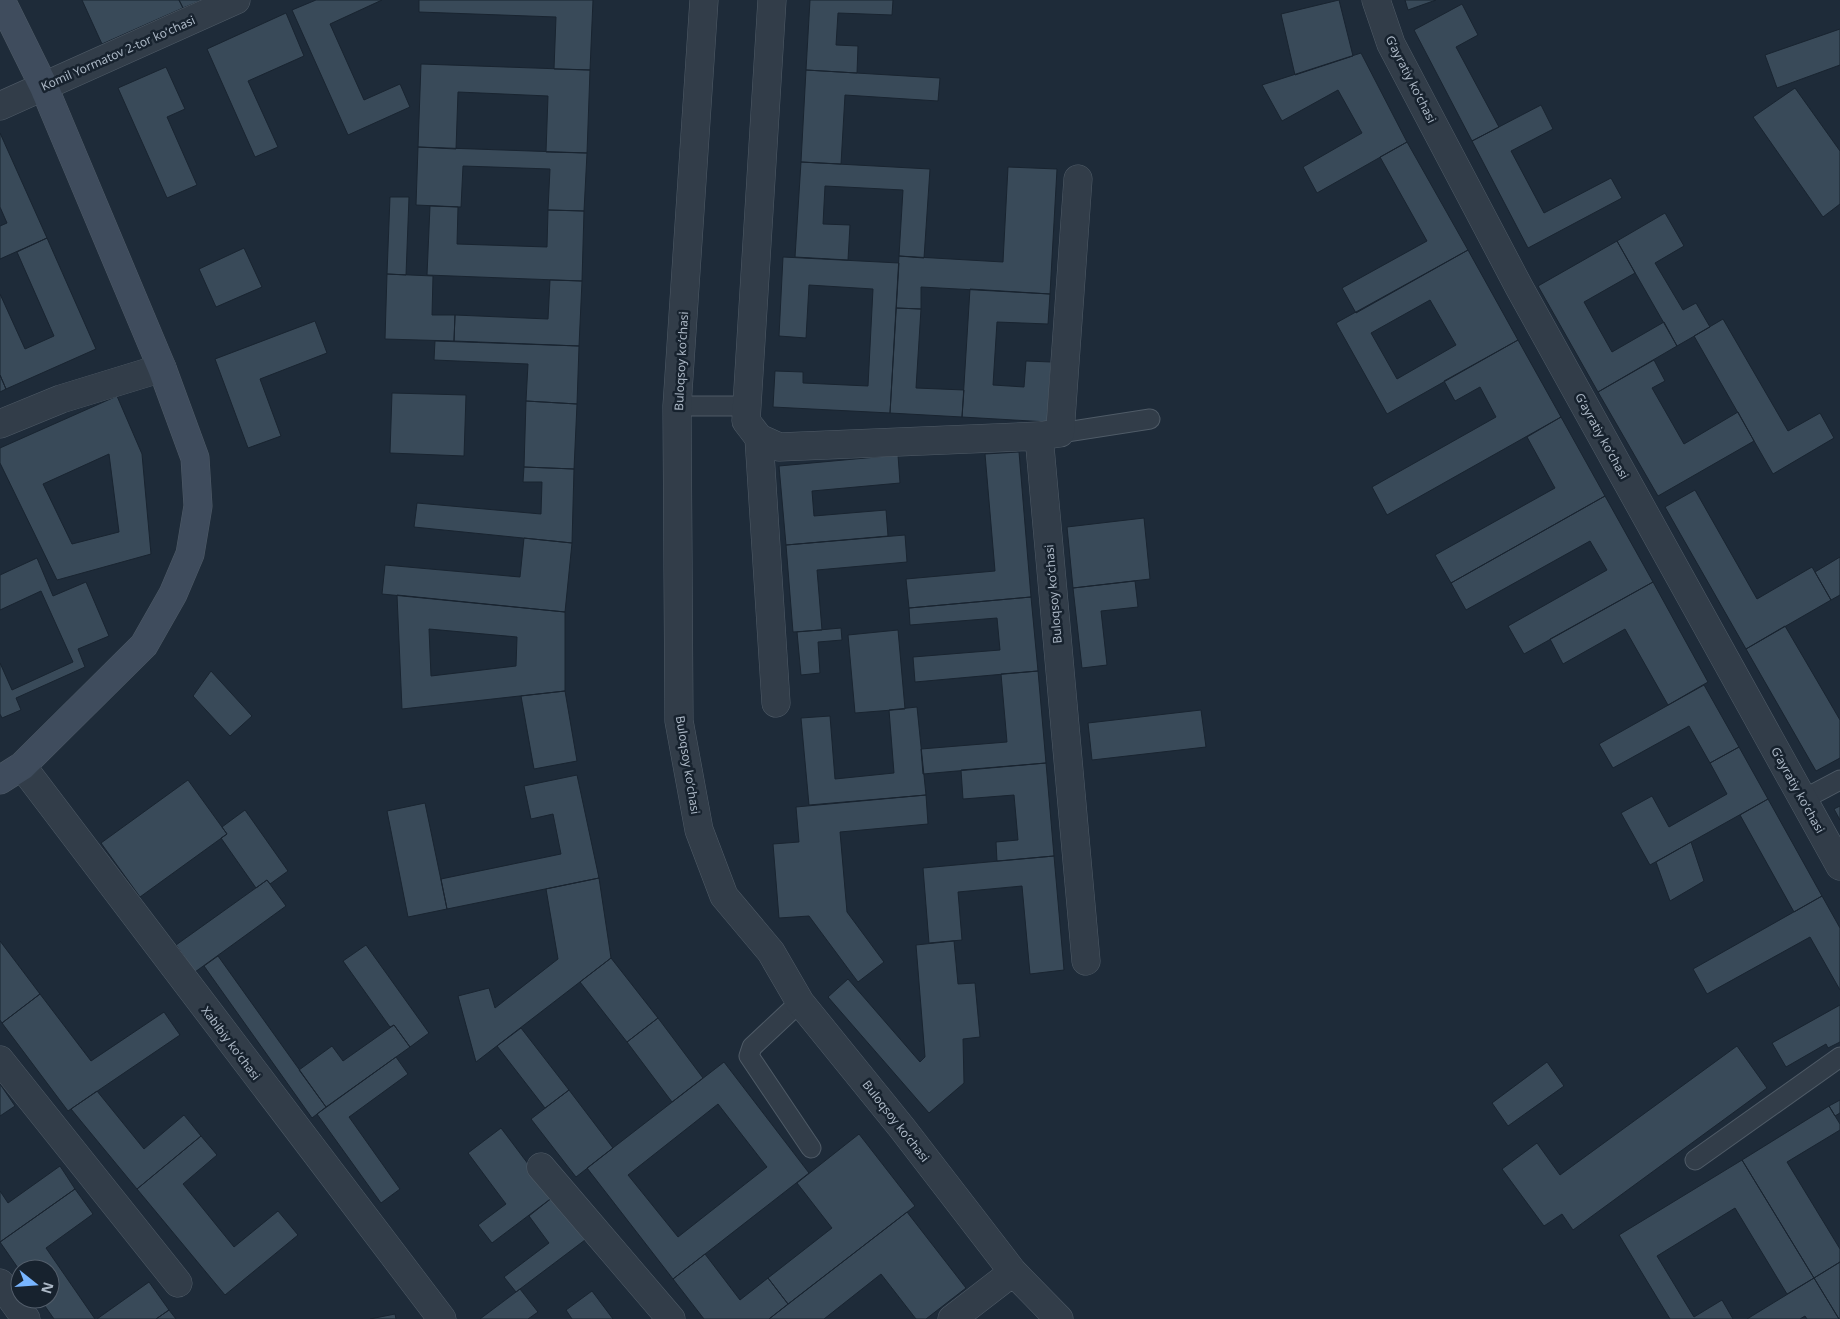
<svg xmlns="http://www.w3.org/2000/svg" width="1840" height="1319" viewBox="0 0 1840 1319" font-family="'Noto Sans',sans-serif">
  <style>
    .building { fill: #394a59; stroke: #192430; fill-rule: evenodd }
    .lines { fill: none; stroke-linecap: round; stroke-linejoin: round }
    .lane-casing { stroke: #4f5b67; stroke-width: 21 }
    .street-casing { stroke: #4f5b67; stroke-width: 29 }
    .secondary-casing { stroke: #4f5b67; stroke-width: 29 }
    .lane { stroke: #323d49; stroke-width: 19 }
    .street { stroke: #323d49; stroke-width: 28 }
    .secondary { stroke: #3f4c5d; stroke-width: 28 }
    .labels { text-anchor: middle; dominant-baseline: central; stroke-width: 5; stroke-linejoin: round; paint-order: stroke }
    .street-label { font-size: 12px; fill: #acb8c6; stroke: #17222e }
  </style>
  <rect width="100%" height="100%" fill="#1e2b39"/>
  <path class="building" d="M 82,0 L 179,0 L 183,8 L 102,44 Z
    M 179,0 L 202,0 L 183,8 Z
    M 316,0 L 382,0 L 330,24 L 364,100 L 400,84 L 410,107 L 348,135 L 292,10 Z
    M 419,0 L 593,0 L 590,70 L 554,69 L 556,17 L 419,12 Z
    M 810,0 L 893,0 L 892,15 L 838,13 L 836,45 L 858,46 L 857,73 L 806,70 Z
    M 1339,0 L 1353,56 L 1295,75 L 1281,14 Z
    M 1405,0 L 1436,0 L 1408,10 Z
    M 1462,4 L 1478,35 L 1456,47 L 1499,127 L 1472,141 L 1414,30 Z
    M 286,13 L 304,56 L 248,81 L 278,147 L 255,157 L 207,49 Z
    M 1840,29 L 1840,65 L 1777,88 L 1765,55 Z
    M 1361,53 L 1407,142 L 1317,193 L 1303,167 L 1362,133 L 1338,90 L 1282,121 L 1262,85 Z
    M 421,64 L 590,70 L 587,153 L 546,152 L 548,96 L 458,92 L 456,149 L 418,147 Z
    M 166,67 L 185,109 L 167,117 L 197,185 L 167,198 L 118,88 Z
    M 806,70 L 940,78 L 938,101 L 845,95 L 841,164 L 801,162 Z
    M 1795,88 L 1840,151 L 1840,204 L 1823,217 L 1753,117 Z
    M 1541,105 L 1553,129 L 1511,151 L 1544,213 L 1611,178 L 1622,198 L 1528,248 L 1472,141 Z
    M 0,133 L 47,238 L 0,259 L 0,226 L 7,223 L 0,207 Z
    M 1407,142 L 1468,250 L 1356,313 L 1342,288 L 1427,241 L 1380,157 Z
    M 418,147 L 587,153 L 584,211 L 548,210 L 550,169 L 463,166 L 461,207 L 416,205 Z
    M 801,162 L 930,169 L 924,258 L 899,256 L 903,190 L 825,186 L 823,224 L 850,225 L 848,260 L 795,257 Z
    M 1008,167 L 1057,169 L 1050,294 L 921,287 L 921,309 L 896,308 L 899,256 L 1003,262 Z
    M 390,197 L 409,197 L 406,275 L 387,274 Z
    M 430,206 L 458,207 L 457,244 L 547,247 L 548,210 L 584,211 L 582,281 L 427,275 Z
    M 1665,213 L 1684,246 L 1655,263 L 1683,310 L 1696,303 L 1710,327 L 1677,346 L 1617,241 Z
    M 47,238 L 96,349 L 6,389 L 0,375 L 0,294 L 25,349 L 54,336 L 17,252 Z
    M 1617,241 L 1635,273 L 1584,302 L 1612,352 L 1664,322 L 1677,346 L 1598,392 L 1538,286 Z
    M 244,248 L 262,287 L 216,307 L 199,269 Z
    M 1468,250 L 1518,340 L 1387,414 L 1336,323 ZM 1430,300 L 1456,345 L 1397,379 L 1371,333 Z
    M 783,257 L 899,263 L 890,413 L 773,407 L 775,371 L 803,372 L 803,383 L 868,386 L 873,289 L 809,285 L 806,338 L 779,336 Z
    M 387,274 L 433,276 L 432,315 L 455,315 L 454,341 L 385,339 Z
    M 550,280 L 582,281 L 579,346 L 454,341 L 455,315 L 548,319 Z
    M 970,289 L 1050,294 L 1048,324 L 997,322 L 993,385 L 1024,387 L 1026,361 L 1051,362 L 1048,422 L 962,417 Z
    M 896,308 L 921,309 L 916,388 L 964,390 L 962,417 L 890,413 Z
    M 1723,319 L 1788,431 L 1820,413 L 1834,438 L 1773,474 L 1694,336 Z
    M 315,321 L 327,353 L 260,379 L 281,436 L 248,448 L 215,359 Z
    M 1518,340 L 1561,417 L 1387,515 L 1372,487 L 1496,417 L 1480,387 L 1455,401 L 1444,381 Z
    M 435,341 L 579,346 L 577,404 L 526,401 L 528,364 L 434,360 Z
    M 1654,360 L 1665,381 L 1652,388 L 1684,444 L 1738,412 L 1754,441 L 1658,496 L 1598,392 Z
    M 0,375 L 6,389 L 0,392 Z
    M 392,393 L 466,395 L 464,456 L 390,453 Z
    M 117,396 L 142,454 L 151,554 L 57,580 L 0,463 L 0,448 ZM 109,454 L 119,532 L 72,544 L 43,484 Z
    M 526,401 L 577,404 L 574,469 L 524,467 Z
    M 1561,417 L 1605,496 L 1451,583 L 1435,555 L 1555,488 L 1527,437 Z
    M 1019,452 L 1031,597 L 909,608 L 906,579 L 995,571 L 985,454 Z
    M 898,455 L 900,483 L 812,491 L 814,516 L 886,510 L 888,536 L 786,545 L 779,466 Z
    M 524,467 L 574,469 L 572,543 L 414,527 L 417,503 L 541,514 L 542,482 L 523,482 Z
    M 1695,490 L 1757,599 L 1812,567 L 1831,600 L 1746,649 L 1665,507 Z
    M 1605,496 L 1653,582 L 1524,654 L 1508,626 L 1607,570 L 1590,541 L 1466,610 L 1451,583 Z
    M 1144,518 L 1150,579 L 1073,588 L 1067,527 Z
    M 905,535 L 907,562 L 817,570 L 822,630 L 793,632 L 786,545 Z
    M 524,538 L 572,543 L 565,612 L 382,594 L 385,565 L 520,577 Z
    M 1840,557 L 1840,595 L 1831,600 L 1815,572 Z
    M 37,558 L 53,596 L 86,582 L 109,636 L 78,649 L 85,667 L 16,698 L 21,710 L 2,718 L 0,714 L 0,663 L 12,690 L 73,662 L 41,591 L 0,610 L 0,575 Z
    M 1135,581 L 1138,607 L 1101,611 L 1107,665 L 1082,668 L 1073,588 Z
    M 1653,582 L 1708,682 L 1668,705 L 1625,629 L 1563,664 L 1550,639 Z
    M 397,595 L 565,612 L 565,691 L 402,709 ZM 429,629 L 517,637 L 516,666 L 431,676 Z
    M 1031,597 L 1038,671 L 915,682 L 913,657 L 1000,650 L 997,618 L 910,625 L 909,608 Z
    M 1785,626 L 1840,720 L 1840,758 L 1816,771 L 1746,649 Z
    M 841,628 L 842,640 L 818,642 L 820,673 L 801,675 L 797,632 Z
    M 898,630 L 905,709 L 855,713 L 848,635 Z
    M 211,671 L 252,716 L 230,736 L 193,696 Z
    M 1038,671 L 1046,763 L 923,774 L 921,749 L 1007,742 L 1001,674 Z
    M 1704,685 L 1739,747 L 1710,763 L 1689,726 L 1613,768 L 1599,744 Z
    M 565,691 L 577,761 L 534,769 L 521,696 Z
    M 917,707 L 926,795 L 809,805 L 801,718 L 830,716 L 835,779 L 894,773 L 889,710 Z
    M 1201,710 L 1206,747 L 1092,760 L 1088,723 Z
    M 1739,747 L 1768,799 L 1650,865 L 1621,813 L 1652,796 L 1669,827 L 1727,794 L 1710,763 Z
    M 1046,763 L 1054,856 L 997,861 L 996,842 L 1018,840 L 1014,795 L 963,799 L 961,770 Z
    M 577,775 L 599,878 L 447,909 L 441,879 L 561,854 L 553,814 L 531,819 L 524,786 Z
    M 188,780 L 227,834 L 140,897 L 101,843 Z
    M 926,795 L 928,824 L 840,832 L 847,912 L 884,962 L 858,982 L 809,916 L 779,918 L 773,844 L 799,842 L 796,807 Z
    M 1768,799 L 1822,896 L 1794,912 L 1740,815 Z
    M 425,803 L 447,909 L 408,917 L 387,811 Z
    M 1840,806 L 1840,820 L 1834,809 Z
    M 245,810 L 288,871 L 270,884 L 267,880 L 256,888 L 221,838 L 227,834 L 222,827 Z
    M 1691,842 L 1704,881 L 1670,901 L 1656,862 Z
    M 1054,856 L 1064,970 L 1030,974 L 1022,886 L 958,892 L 962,940 L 929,943 L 923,868 Z
    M 599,878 L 611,958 L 476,1062 L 458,996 L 489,988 L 495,1008 L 558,959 L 546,889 Z
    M 267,880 L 286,906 L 195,972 L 176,945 Z
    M 1822,896 L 1840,928 L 1840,990 L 1810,937 L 1707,994 L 1693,969 Z
    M 0,941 L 40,994 L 2,1023 L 0,1020 Z
    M 954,941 L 958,984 L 975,983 L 980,1037 L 963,1039 L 964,1083 L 929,1113 L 828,997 L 848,979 L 920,1062 L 925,1057 L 916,945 Z
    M 366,945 L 429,1033 L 410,1047 L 394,1025 L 390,1027 L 343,961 Z
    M 218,956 L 326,1107 L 312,1118 L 204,966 Z
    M 611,958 L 658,1018 L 627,1042 L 580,982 Z
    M 40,994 L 91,1061 L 164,1012 L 180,1035 L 68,1111 L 2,1023 Z
    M 1840,1005 L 1840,1042 L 1828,1048 L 1826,1044 L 1786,1067 L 1772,1043 Z
    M 658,1018 L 703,1078 L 672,1102 L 627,1042 Z
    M 394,1025 L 410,1047 L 326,1107 L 299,1070 L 332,1046 L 343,1061 Z
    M 521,1028 L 569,1090 L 545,1108 L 497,1046 Z
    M 1737,1046 L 1767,1088 L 1573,1230 L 1562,1214 L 1544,1226 L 1502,1169 L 1537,1143 L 1560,1175 Z
    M 396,1057 L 408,1074 L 349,1117 L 400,1189 L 381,1203 L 317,1114 Z
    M 724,1062 L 809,1173 L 673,1279 L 587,1168 ZM 718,1104 L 767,1167 L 678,1237 L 628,1175 Z
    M 1547,1062 L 1564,1086 L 1508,1126 L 1492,1103 Z
    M 0,1084 L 15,1106 L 0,1116 Z
    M 569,1090 L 613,1148 L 576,1177 L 531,1119 Z
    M 97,1091 L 144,1149 L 184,1115 L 201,1136 L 137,1189 L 71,1109 Z
    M 1840,1100 L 1840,1113 L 1835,1116 L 1829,1106 Z
    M 1829,1106 L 1840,1124 L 1840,1130 L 1787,1162 L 1840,1249 L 1840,1262 L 1814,1278 L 1742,1160 Z
    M 501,1128 L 553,1197 L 492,1243 L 478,1225 L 506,1204 L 468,1153 Z
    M 859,1134 L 915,1206 L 788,1304 L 768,1278 L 832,1228 L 797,1183 Z
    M 201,1136 L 217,1155 L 183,1184 L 234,1247 L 278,1211 L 298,1235 L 225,1295 L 137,1189 Z
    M 1742,1160 L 1814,1278 L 1787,1294 L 1735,1208 L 1657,1256 L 1694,1317 L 1722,1300 L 1733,1319 L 1670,1319 L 1619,1235 Z
    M 60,1166 L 75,1189 L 0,1242 L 0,1191 L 8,1203 Z
    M 75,1189 L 93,1214 L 46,1248 L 95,1319 L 54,1319 L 40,1299 L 50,1299 L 50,1269 L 20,1269 L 20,1271 L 0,1242 Z
    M 553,1197 L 585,1240 L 516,1292 L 504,1277 L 549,1243 L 529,1216 Z
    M 907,1212 L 966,1288 L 926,1319 L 916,1319 L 881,1274 L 824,1319 L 769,1319 Z
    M 705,1254 L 740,1300 L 768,1278 L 788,1304 L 769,1319 L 704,1319 L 673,1279 Z
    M 1840,1262 L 1840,1319 L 1839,1319 L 1814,1278 Z
    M 1814,1278 L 1839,1319 L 1807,1319 L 1805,1316 L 1800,1319 L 1747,1319 Z
    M 149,1282 L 169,1310 L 156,1319 L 97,1319 Z
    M 520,1289 L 538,1312 L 528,1319 L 480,1319 Z
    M 592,1291 L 613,1319 L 572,1319 L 566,1310 Z
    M 169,1310 L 176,1319 L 156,1319 Z
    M 395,1314 L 396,1319 L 370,1319 Z"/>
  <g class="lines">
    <g class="lane-casing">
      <path id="lane" d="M 677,406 L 747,406
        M 1060,433 L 1150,419
        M 1804,799 L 1840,780
        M 800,1002 L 752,1047 L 749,1056 L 811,1148
        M 1695,1160 L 1840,1057"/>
    </g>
    <g class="street-casing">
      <path id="street" d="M 704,0 L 677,406 L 679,721 L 699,830 L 724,896 L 771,952 L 800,1002 L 902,1128 L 1013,1272 L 1059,1319
        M 772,0 L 746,421 L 759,438 L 779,447 L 1039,436 L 1086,961
        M 1376,0 L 1391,44 L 1519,287 L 1840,866
        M 0,106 L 236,0
        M 0,424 L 61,399 L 162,368
        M 1039,436 L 1060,433 L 1078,179
        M 759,438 L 776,703
        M 22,766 L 442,1319
        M 0,1060 L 178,1283
        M 541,1167 L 671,1319
        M 0,1283 L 26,1319
        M 952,1319 L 1013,1272"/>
    </g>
    <g class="secondary-casing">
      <path id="secondary" d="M 0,780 L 22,766 L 144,645 L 173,594 L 190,554 L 198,506 L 195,458 L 162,368 L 44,87 L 1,0"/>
    </g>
    <use href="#lane" class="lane"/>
    <use href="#street" class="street"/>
    <use href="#secondary" class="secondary"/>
  </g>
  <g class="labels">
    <g class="street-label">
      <text transform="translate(118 53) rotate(-24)">Komil Yormatov 2-tor koʻchasi</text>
      <text transform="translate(1411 79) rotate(63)">Gʻayratiy koʻchasi</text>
      <text transform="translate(681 361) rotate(-87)">Buloqsoy koʻchasi</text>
      <text transform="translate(1602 436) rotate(61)">Gʻayratiy koʻchasi</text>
      <text transform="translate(1053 594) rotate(-95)">Buloqsoy koʻchasi</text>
      <text transform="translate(688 765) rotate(81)">Buloqsoy koʻchasi</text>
      <text transform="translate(1798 790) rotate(61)">Gʻayratiy koʻchasi</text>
      <text transform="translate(231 1043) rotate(53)">Xabibiy koʻchasi</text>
      <text transform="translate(896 1121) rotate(52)">Buloqsoy koʻchasi</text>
    </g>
  </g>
  <g transform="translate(35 1284) rotate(107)"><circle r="24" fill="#17222e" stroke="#535e6b"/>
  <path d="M0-4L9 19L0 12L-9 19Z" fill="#78b5ff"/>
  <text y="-8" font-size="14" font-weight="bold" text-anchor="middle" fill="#acb8c6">N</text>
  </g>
</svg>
